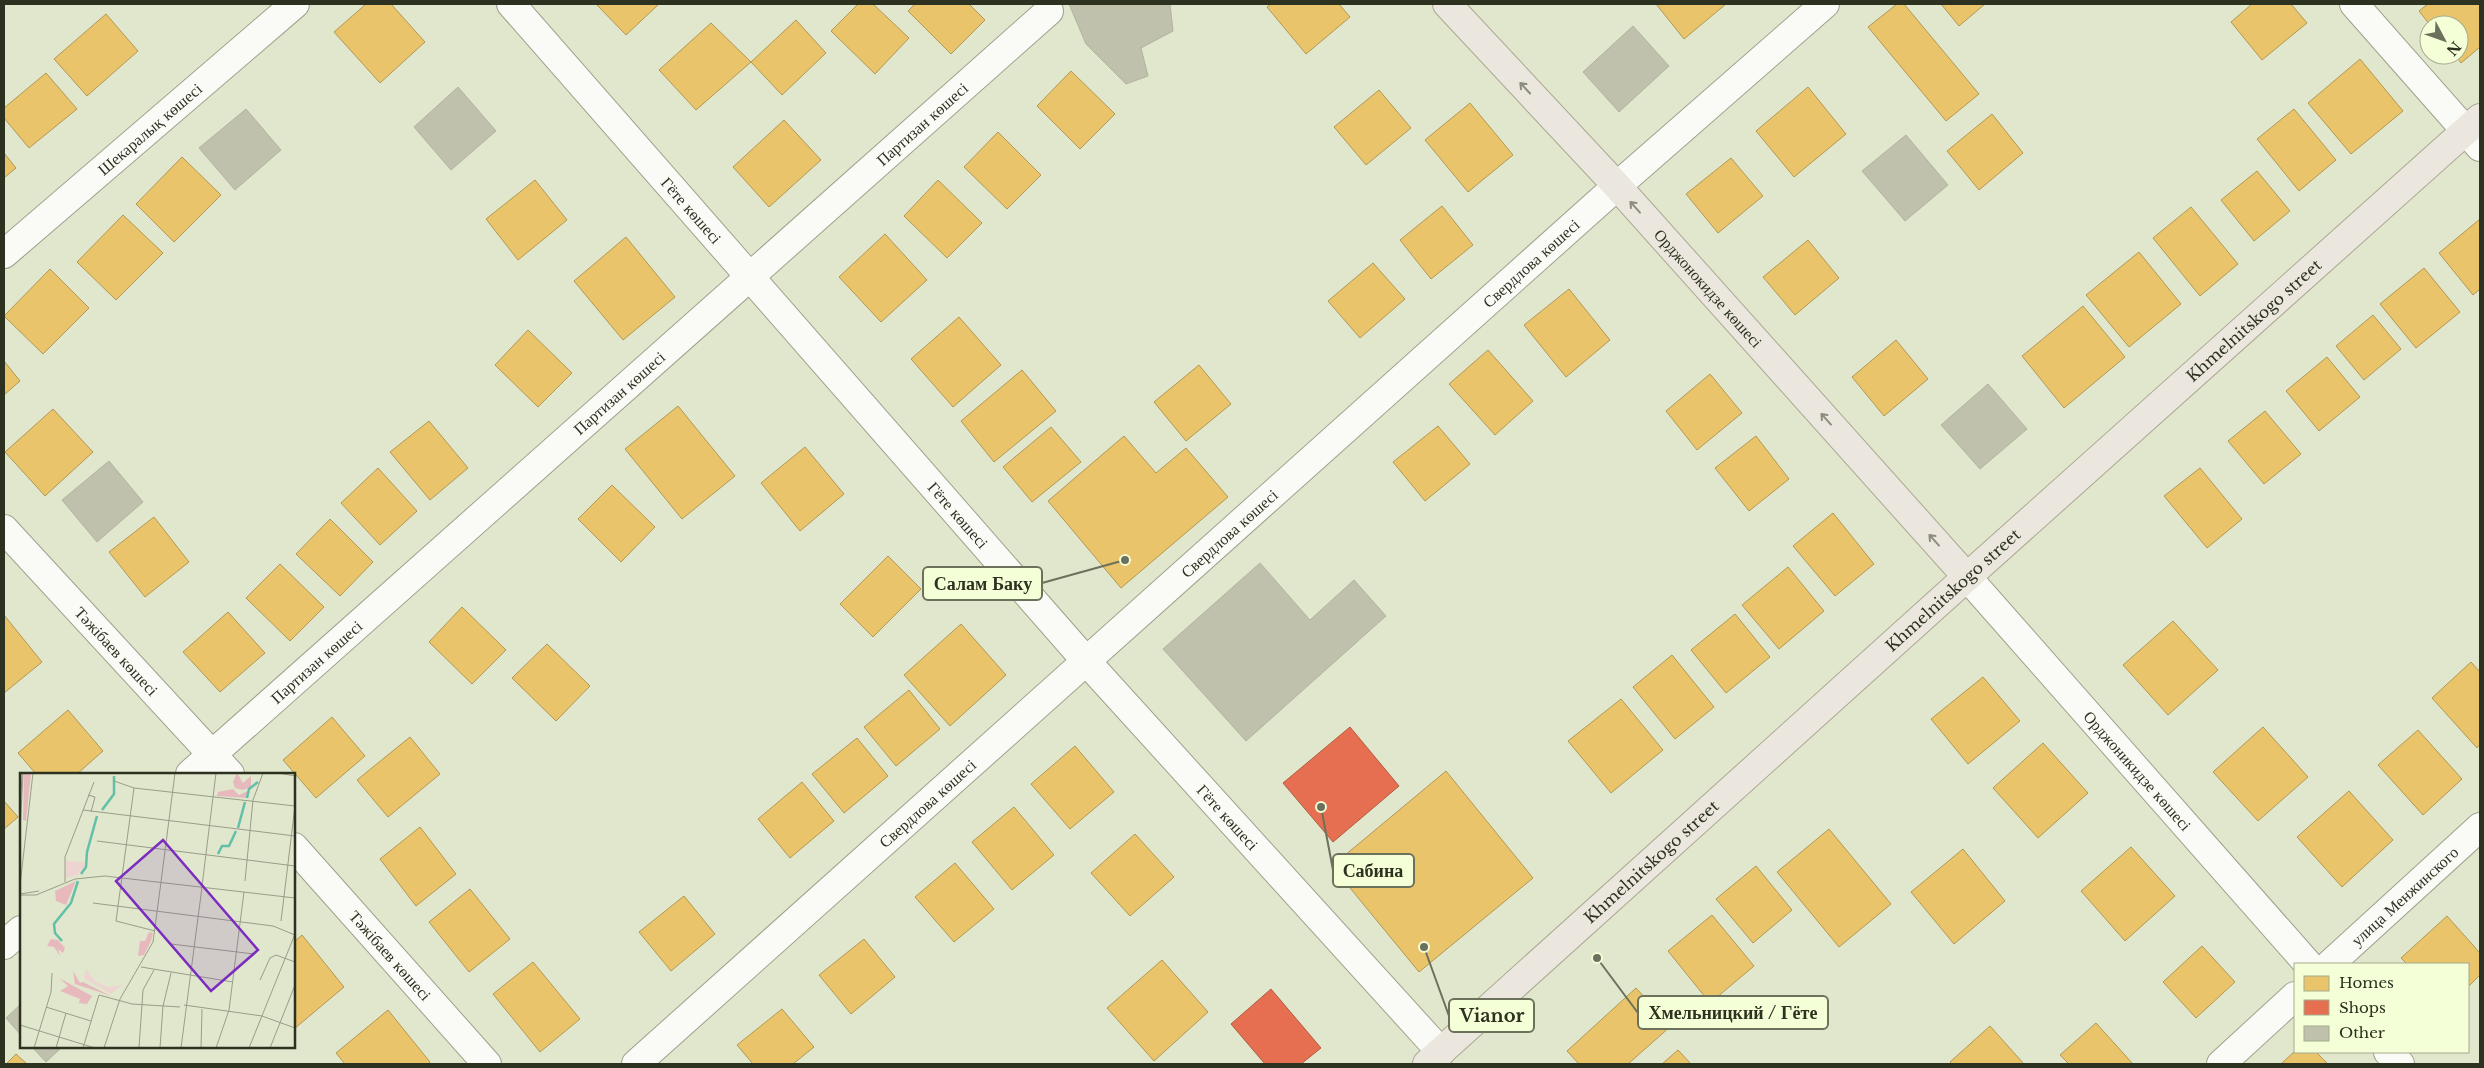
<svg xmlns="http://www.w3.org/2000/svg" width="2484" height="1068" viewBox="0 0 2484 1068" font-family="'Libre Baskerville',serif">
  <style>
    .homes { fill: #e9c46a; stroke: #b19854 }
    .shops { fill: #e76f51; stroke: #af5c42 }
    .building { fill: #c0c1ac; stroke: #b1b39e }
    .lines { fill: none; stroke-linecap: round; stroke-linejoin: round }
    .minor-casing { stroke: #9da28d; stroke-width: 30 }
    .major-casing { stroke: #ada792; stroke-width: 30 }
    .minor { stroke: #fafbf7; stroke-width: 28 }
    .major { stroke: #ebe7df; stroke-width: 28 }
    .oneway { stroke: #8c8c7f }
    .labels { text-anchor: middle; dominant-baseline: central; stroke-width: 5; stroke-linejoin: round; paint-order: stroke }
    .street-label { font-size: 16px; fill: #2d311f; stroke: #f4fed7 }
    .inset-river { fill: none; stroke: #62c0a9; stroke-width: 2.5 }
    .inset-road { fill: none; stroke: #989e87; stroke-width: 1 }
    .view { fill: #7b2cbf; fill-opacity: 0.15; stroke: #7b2cbf; stroke-width: 2.5 }
    .inset-edge { fill: none; stroke: #2d311f; stroke-width: 2.5 }
    .leader { fill: none; stroke: #6c715c; stroke-width: 2 }
    .callout-dot { fill: #6c715c; stroke: #f4fed7; stroke-width: 2 }
    .callout { fill: #f4fed7; stroke: #6c715c; stroke-width: 2 }
    .callout-label { font-size: 18px; text-anchor: middle; font-weight: bold; fill: #2d311f }
  </style>
  <rect width="100%" height="100%" fill="#e0e7cc"/>
  <path class="homes" d="M 366,4 L 391,4 L 425,42 L 380,83 L 334,32 Z
    M 596,4 L 659,4 L 626,35 Z
    M 858,4 L 873,4 L 909,38 L 875,74 L 831,31 Z
    M 915,4 L 969,4 L 985,20 L 951,54 L 908,11 Z
    M 1271,4 L 1339,4 L 1350,17 L 1306,54 L 1267,7 Z
    M 1656,4 L 1726,4 L 1684,39 Z
    M 1897,4 L 1904,4 L 1979,94 L 1946,121 L 1868,27 Z
    M 1941,4 L 1985,4 L 1959,26 Z
    M 2252,4 L 2291,4 L 2307,23 L 2262,60 L 2231,22 Z
    M 2428,4 L 2480,4 L 2480,47 L 2461,63 L 2455,55 L 2459,55 L 2459,25 L 2430,25 L 2419,11 Z
    M 106,14 L 138,51 L 87,96 L 54,59 Z
    M 796,20 L 826,53 L 782,95 L 751,62 Z
    M 711,23 L 751,62 L 696,110 L 659,70 Z
    M 2360,59 L 2403,111 L 2351,154 L 2308,103 Z
    M 1071,71 L 1115,114 L 1080,149 L 1037,106 Z
    M 46,73 L 77,109 L 29,148 L 4,118 L 4,108 Z
    M 1808,87 L 1846,134 L 1794,177 L 1756,131 Z
    M 1379,90 L 1411,128 L 1366,165 L 1334,127 Z
    M 1470,103 L 1513,155 L 1468,192 L 1425,140 Z
    M 2294,109 L 2336,160 L 2299,191 L 2257,139 Z
    M 1992,114 L 2023,153 L 1979,190 L 1947,151 Z
    M 784,120 L 821,160 L 769,207 L 733,167 Z
    M 998,132 L 1041,175 L 1007,209 L 964,167 Z
    M 4,153 L 16,168 L 4,178 Z
    M 182,157 L 221,195 L 174,242 L 136,204 Z
    M 1731,158 L 1763,196 L 1718,233 L 1686,194 Z
    M 2257,171 L 2290,211 L 2254,241 L 2221,200 Z
    M 535,180 L 567,220 L 518,260 L 486,219 Z
    M 938,180 L 982,223 L 947,258 L 904,216 Z
    M 1442,206 L 1473,245 L 1431,279 L 1400,240 Z
    M 2191,207 L 2238,264 L 2200,296 L 2153,238 Z
    M 123,215 L 163,253 L 116,300 L 77,262 Z
    M 2480,219 L 2480,289 L 2473,295 L 2439,253 Z
    M 885,234 L 927,280 L 881,322 L 839,277 Z
    M 626,237 L 675,297 L 623,340 L 574,281 Z
    M 1808,240 L 1839,278 L 1795,315 L 1763,277 Z
    M 2139,252 L 2181,304 L 2129,347 L 2086,295 Z
    M 1373,263 L 1405,299 L 1360,338 L 1328,301 Z
    M 2424,268 L 2460,312 L 2416,348 L 2380,304 Z
    M 50,269 L 89,308 L 43,354 L 4,316 Z
    M 1569,289 L 1610,340 L 1566,377 L 1524,325 Z
    M 2083,306 L 2125,357 L 2064,408 L 2022,356 Z
    M 2373,315 L 2401,349 L 2364,380 L 2336,346 Z
    M 959,317 L 1001,365 L 953,407 L 911,359 Z
    M 528,330 L 572,373 L 538,407 L 495,365 Z
    M 1896,340 L 1928,379 L 1884,416 L 1852,377 Z
    M 1488,350 L 1533,401 L 1495,435 L 1449,384 Z
    M 2327,357 L 2360,397 L 2319,431 L 2286,391 Z
    M 4,361 L 20,381 L 4,395 Z
    M 1199,365 L 1231,404 L 1186,441 L 1154,402 Z
    M 1022,370 L 1056,411 L 994,462 L 961,421 Z
    M 1710,374 L 1742,413 L 1697,450 L 1666,411 Z
    M 678,406 L 735,476 L 682,519 L 625,449 Z
    M 53,409 L 93,452 L 45,496 L 5,452 Z
    M 2265,411 L 2301,454 L 2264,484 L 2228,441 Z
    M 429,421 L 468,468 L 430,500 L 390,452 Z
    M 1438,426 L 1470,464 L 1425,501 L 1393,462 Z
    M 1051,427 L 1081,462 L 1032,502 L 1003,467 Z
    M 1124,436 L 1156,473 L 1186,448 L 1228,497 L 1121,588 L 1048,501 Z
    M 1756,436 L 1789,479 L 1749,511 L 1715,468 Z
    M 805,447 L 844,494 L 800,531 L 761,483 Z
    M 378,468 L 417,511 L 380,545 L 341,503 Z
    M 2200,468 L 2242,519 L 2207,548 L 2164,496 Z
    M 612,485 L 655,527 L 621,562 L 578,519 Z
    M 1833,513 L 1874,564 L 1835,596 L 1793,546 Z
    M 154,517 L 189,562 L 145,597 L 109,552 Z
    M 330,519 L 373,562 L 340,596 L 296,554 Z
    M 888,556 L 921,589 L 873,637 L 840,604 Z
    M 280,564 L 324,607 L 290,641 L 246,598 Z
    M 1788,567 L 1824,611 L 1779,649 L 1742,605 Z
    M 462,607 L 506,650 L 472,684 L 429,642 Z
    M 228,612 L 265,653 L 220,692 L 183,652 Z
    M 1735,614 L 1770,657 L 1726,693 L 1691,650 Z
    M 4,615 L 42,662 L 4,693 Z
    M 2173,621 L 2218,670 L 2168,715 L 2123,665 Z
    M 961,624 L 1006,675 L 950,726 L 904,675 Z
    M 547,644 L 590,686 L 556,721 L 512,678 Z
    M 1672,655 L 1714,707 L 1675,739 L 1633,687 Z
    M 2471,662 L 2480,672 L 2480,744 L 2477,748 L 2432,698 Z
    M 1983,677 L 2020,721 L 1968,764 L 1931,719 Z
    M 909,690 L 940,729 L 896,766 L 864,727 Z
    M 1621,699 L 1663,750 L 1611,793 L 1568,741 Z
    M 68,710 L 103,751 L 77,774 L 36,774 L 18,753 Z
    M 332,717 L 365,756 L 316,798 L 283,760 Z
    M 2263,727 L 2308,777 L 2258,821 L 2213,772 Z
    M 2418,730 L 2462,779 L 2423,815 L 2378,765 Z
    M 410,737 L 440,774 L 388,817 L 357,780 Z
    M 857,738 L 888,776 L 844,813 L 812,774 Z
    M 2043,743 L 2088,793 L 2038,838 L 1993,788 Z
    M 1075,746 L 1114,792 L 1070,829 L 1031,784 Z
    M 1446,771 L 1533,878 L 1419,972 L 1332,866 Z
    M 802,782 L 834,821 L 790,858 L 758,819 Z
    M 2349,791 L 2393,840 L 2342,887 L 2297,837 Z
    M 4,801 L 18,817 L 4,829 Z
    M 1014,807 L 1054,855 L 1012,890 L 972,842 Z
    M 420,827 L 456,874 L 416,906 L 380,859 Z
    M 1829,829 L 1891,904 L 1839,947 L 1777,872 Z
    M 1135,834 L 1174,877 L 1130,916 L 1091,873 Z
    M 2131,847 L 2175,896 L 2125,941 L 2081,891 Z
    M 1963,849 L 2005,901 L 1954,944 L 1911,892 Z
    M 955,863 L 994,909 L 954,942 L 915,897 Z
    M 1756,866 L 1792,910 L 1753,943 L 1716,899 Z
    M 470,889 L 510,939 L 469,972 L 429,922 Z
    M 684,896 L 715,934 L 671,971 L 639,932 Z
    M 1712,915 L 1754,966 L 1710,1003 L 1668,951 Z
    M 2447,916 L 2480,953 L 2480,975 L 2468,987 L 2468,964 L 2407,964 L 2401,958 Z
    M 302,935 L 344,987 L 294,1029 L 294,942 Z
    M 864,939 L 895,977 L 851,1014 L 819,975 Z
    M 2202,946 L 2235,982 L 2196,1018 L 2163,982 Z
    M 1162,960 L 1208,1012 L 1154,1061 L 1107,1008 Z
    M 533,962 L 580,1019 L 540,1052 L 493,994 Z
    M 1636,988 L 1671,1026 L 1628,1064 L 1579,1064 L 1567,1051 Z
    M 782,1009 L 814,1047 L 793,1064 L 753,1064 L 737,1045 Z
    M 388,1010 L 430,1062 L 428,1064 L 345,1064 L 336,1053 Z
    M 2096,1023 L 2133,1064 L 2069,1064 L 2060,1055 Z
    M 1990,1026 L 2024,1064 L 1952,1064 L 1950,1062 Z
    M 1678,1050 L 1691,1064 L 1662,1064 Z
    M 2295,1051 L 2316,1052 L 2328,1064 L 2281,1064 Z
    M 16,1054 L 27,1064 L 6,1064 Z"/>
  <path class="shops" d="M 1350,727 L 1399,786 L 1333,842 L 1283,783 Z
    M 1271,989 L 1321,1048 L 1301,1064 L 1265,1064 L 1231,1024 Z"/>
  <path class="building" d="M 1069,4 L 1170,4 L 1173,31 L 1141,48 L 1148,76 L 1126,84 L 1086,44 Z
    M 1633,26 L 1669,66 L 1619,112 L 1583,72 Z
    M 458,87 L 496,131 L 451,170 L 414,127 Z
    M 246,109 L 281,150 L 235,190 L 199,148 Z
    M 1906,135 L 1948,185 L 1905,221 L 1862,171 Z
    M 1988,384 L 2027,429 L 1980,469 L 1941,425 Z
    M 109,461 L 143,502 L 97,542 L 62,500 Z
    M 1260,563 L 1310,620 L 1354,580 L 1386,616 L 1246,741 L 1163,649 Z
    M 21,1004 L 21,1035 L 6,1018 Z
    M 32,1047 L 62,1047 L 46,1062 Z"/>
  <g class="lines">
    <g class="minor-casing">
      <g id="minor">
        <path id="s1" d="M 511,4 L 1087,662 L 1441,1052"/>
        <path d="M 2354,4 L 2480,147"/>
        <path id="s2" d="M 4,254 L 295,4"/>
        <path id="s3" d="M 4,529 L 230,774"/>
        <path id="s4" d="M 1967,577 L 2308,964"/>
        <path id="s5" d="M 190,774 L 1049,11"/>
        <path id="s6" d="M 294,847 L 487,1064"/>
        <path d="M 4,945 L 21,930"/>
        <path id="s7" d="M 2330,964 L 2480,827"/>
        <path d="M 2388,1052 L 2400,1064"/>
        <path id="s8" d="M 636,1064 L 1617,186 L 1825,4"/>
        <path d="M 2221,1064 L 2295,996"/>
      </g>
    </g>
    <g class="major-casing">
      <g id="major">
        <path id="s9" d="M 1447,4 L 1617,186 L 1967,577"/>
        <path id="s10" d="M 1427,1064 L 1967,577 L 2480,118"/>
      </g>
    </g>
    <use href="#minor" class="minor"/>
    <use href="#major" class="major"/>
  </g>
  <defs><path id="oneway-shaft" d="M-6 0H5M1.5-3L5.5 0L1.5 3" fill="none" stroke-width="1.6" stroke-linecap="round" stroke-linejoin="round" transform="scale(1.25)"/></defs>
  <g class="oneway">
    <use href="#oneway-shaft" transform="translate(1525 88) rotate(-133)"/>
    <use href="#oneway-shaft" transform="translate(1635 207) rotate(-132)"/>
    <use href="#oneway-shaft" transform="translate(1826 419) rotate(-132)"/>
    <use href="#oneway-shaft" transform="translate(1934 540) rotate(-132)"/>
  </g>
  <g class="labels">
    <g class="street-label">
      <text stroke="none"><textPath href="#s5" startOffset="979">Партизан көшесі</textPath></text>
      <text stroke="none"><textPath href="#s2" startOffset="192">Шекаралық көшесі</textPath></text>
      <text stroke="none"><textPath href="#s1" startOffset="274">Гёте көшесі</textPath></text>
      <text stroke="none"><textPath href="#s8" startOffset="1201">Свердлова көшесі</textPath></text>
      <text stroke="none"><textPath href="#s9" startOffset="386">Орджонокидзе көшесі</textPath></text>
      <text stroke="none"><textPath href="#s10" startOffset="1112">Khmelnitskogo street</textPath></text>
      <text stroke="none"><textPath href="#s5" startOffset="574">Партизан көшесі</textPath></text>
      <text stroke="none"><textPath href="#s1" startOffset="679">Гёте көшесі</textPath></text>
      <text stroke="none"><textPath href="#s8" startOffset="796">Свердлова көшесі</textPath></text>
      <text stroke="none"><textPath href="#s10" startOffset="708">Khmelnitskogo street</textPath></text>
      <text stroke="none"><textPath href="#s3" startOffset="166">Тәжібаев көшесі</textPath></text>
      <text stroke="none"><textPath href="#s5" startOffset="169">Партизан көшесі</textPath></text>
      <text stroke="none"><textPath href="#s4" startOffset="258">Орджоникидзе көшесі</textPath></text>
      <text stroke="none"><textPath href="#s8" startOffset="391">Свердлова көшесі</textPath></text>
      <text stroke="none"><textPath href="#s1" startOffset="1084">Гёте көшесі</textPath></text>
      <text stroke="none"><textPath href="#s10" startOffset="302">Khmelnitskogo street</textPath></text>
      <text stroke="none"><textPath href="#s7" startOffset="101">улица Менжинского</textPath></text>
      <text stroke="none"><textPath href="#s6" startOffset="145">Тәжібаев көшесі</textPath></text>
    </g>
  </g>
  <g transform="translate(20 773)">
    <rect width="275" height="275" fill="#e0e7cc"/>
    <path d="M 46,88 L 64,89 L 65,93 L 58,102 L 45,105 ZM 66,196 L 76,209 L 88,214 L 102,212 L 91,221 L 64,205 Z" fill="#eed4d0"/>
    <path d="M 4,0 L 11,0 L 6,48 L 3,47 ZM 217,0 L 223,10 L 231,3 L 231,14 L 223,17 L 215,15 L 213,9 ZM 213,16 L 219,22 L 228,18 L 228,22 L 226,25 L 197,23 L 198,19 ZM 56,108 L 46,132 L 36,128 L 35,118 ZM 129,159 L 133,160 L 131,168 L 124,182 L 118,183 L 120,168 L 125,168 ZM 31,166 L 38,167 L 45,175 L 43,180 L 38,176 L 40,183 L 34,174 L 27,173 ZM 53,198 L 60,210 L 63,209 L 91,223 L 55,211 ZM 39,205 L 72,223 L 67,231 L 59,230 L 60,226 L 40,218 L 48,213 Z" fill="#e7b9bd"/>
    <path class="inset-river" d="M 227,25 L 229,16 L 238,9M 82,37 L 94,21 L 94,3M 218,55 L 225,29M 198,81 L 202,73 L 209,73 L 216,58M 61,101 L 66,94 L 67,79 L 77,43M 42,168 L 35,160 L 34,151 L 51,130 L 58,108"/>
    <path class="inset-road" d="M 259,0 L 275,3M 94,8 L 114,15 L 275,33M 114,15 L 96,148 L 135,158M 68,22 L 75,24 L 71,39M 63,37 L 275,63M 0,46 L 2,0M 0,59 L 3,0M 77,68 L 275,93M 225,108 L 233,27 L 243,0M 45,109 L 45,84 L 74,9M 141,109 L 155,0M 0,112 L 13,0M 182,113 L 196,0M 0,121 L 19,118M 0,122 L 16,122 L 55,106 L 85,103 L 275,125M 73,130 L 253,153 L 275,162M 261,148 L 275,33M 151,171 L 234,181M 121,194 L 213,209M 240,207 L 250,185 L 256,182 L 275,189M 164,232 L 242,243 L 275,255M 26,234 L 71,248M 0,252 L 75,275M 14,275 L 31,219 L 32,200M 36,275 L 46,240M 63,275 L 79,222 L 112,231 L 160,234M 84,275 L 100,226 L 133,169 L 141,109M 119,275 L 123,217 L 134,197M 140,275 L 143,233 L 151,200M 161,275 L 182,114M 181,275 L 182,236M 196,275 L 209,237 L 224,119M 229,275 L 275,161M 250,275 L 275,212"/>
    <path class="view" d="M 143,67 L 238,177 L 191,218 L 96,108 Z"/>
    <rect width="275" height="275" class="inset-edge"/>
  </g>
  <path class="leader" d="M1125 560L1042 583M1321 807L1333 870M1597 958L1638 1013M1424 947L1449 1016"/>
  <g class="callout-dot">
    <circle cx="1125" cy="560" r="5"/>
    <circle cx="1321" cy="807" r="5"/>
    <circle cx="1597" cy="958" r="5"/>
    <circle cx="1424" cy="947" r="5"/>
  </g>
  <g class="callout">
    <rect x="923" y="567" width="119" height="33" rx="5"/>
    <rect x="1333" y="854" width="81" height="33" rx="5"/>
    <rect x="1638" y="996" width="190" height="33" rx="5"/>
    <rect x="1449" y="999" width="85" height="33" rx="5"/>
  </g>
  <g class="callout-label">
    <text x="983" y="590">Салам Баку</text>
    <text x="1373" y="877">Сабина</text>
    <text x="1733" y="1019">Хмельницкий / Гёте</text>
    <text x="1492" y="1022">Vianor</text>
  </g>
  <rect width="2484" height="1068" fill="none" stroke="#2d311f" stroke-width="10"/>
  <rect x="2294" y="963" width="175" height="90" fill="#f4fed7" stroke="#a4ac8d"/>
  <rect x="2304" y="976" width="25" height="15" fill="#e9c46a" stroke="#a4ac8d"/>
  <text x="2339" y="988" font-size="15" fill="#2d311f">Homes</text>
  <rect x="2304" y="1000" width="25" height="15" fill="#e76f51" stroke="#a4ac8d"/>
  <text x="2339" y="1013" font-size="15" fill="#2d311f">Shops</text>
  <rect x="2304" y="1026" width="25" height="15" fill="#c0c1ac" stroke="#a4ac8d"/>
  <text x="2339" y="1038" font-size="15" fill="#2d311f">Other</text>
  <g transform="translate(2444 40) rotate(131)"><circle r="24" fill="#f4fed7" stroke="#a4ac8d"/>
  <path d="M0-4L9 19L0 12L-9 19Z" fill="#6c715c"/>
  <text y="-8" font-size="14" font-weight="bold" text-anchor="middle" fill="#2d311f">N</text>
  </g>
</svg>
